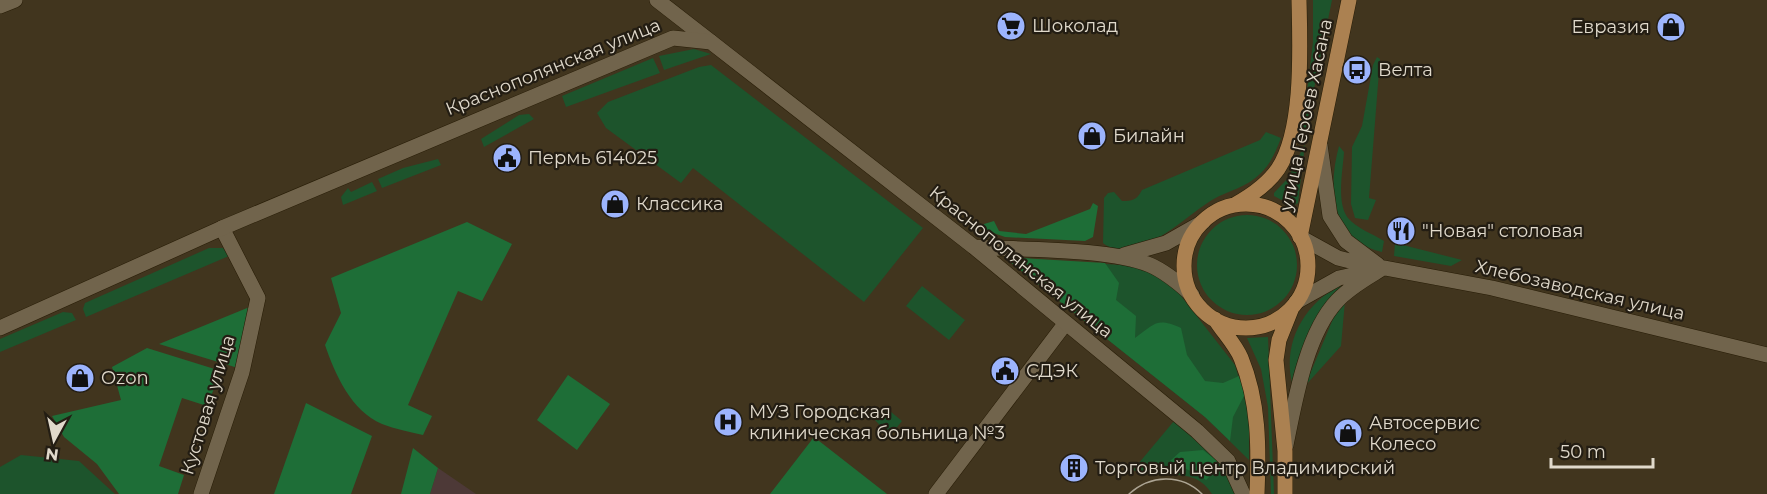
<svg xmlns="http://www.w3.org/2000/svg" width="1767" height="494" viewBox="0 0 1767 494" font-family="Montserrat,sans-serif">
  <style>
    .education { fill: #4d3937 }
    .green { fill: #1d542c }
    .forest { fill: #1e6e37 }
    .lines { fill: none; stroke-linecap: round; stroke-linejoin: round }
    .minor-casing { stroke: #271c06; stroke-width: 16 }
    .secondary-casing { stroke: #271c06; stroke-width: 16 }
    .primary-casing { stroke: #271c06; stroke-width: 16 }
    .minor { stroke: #71644c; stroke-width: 15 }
    .secondary { stroke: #71644c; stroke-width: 15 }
    .primary { stroke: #ab8151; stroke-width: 15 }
    .tram { stroke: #aca493; stroke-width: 1.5 }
    .labels { text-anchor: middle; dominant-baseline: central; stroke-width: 4.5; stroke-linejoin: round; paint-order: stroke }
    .poi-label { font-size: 18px; fill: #e0d9cb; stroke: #231d13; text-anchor: start }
    .street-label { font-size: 18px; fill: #e0d9cb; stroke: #231d13 }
  </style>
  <rect width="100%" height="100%" fill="#41351e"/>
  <path class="education" d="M 438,468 L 476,494 L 430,494 Z"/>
  <path class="green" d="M 1313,0 L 1332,0 L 1305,133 L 1302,133 L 1313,42 Z
    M 694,49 L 711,54 L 664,70 L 659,56 Z
    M 1377,57 L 1380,59 L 1369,198 L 1376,200 L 1368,220 L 1355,218 L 1351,204 L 1352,147 L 1362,126 L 1373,65 Z
    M 653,58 L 660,73 L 566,107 L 562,96 Z
    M 711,65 L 923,228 L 864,302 L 693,168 L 681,183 L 606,128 L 597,113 L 608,102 L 699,67 Z
    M 529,114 L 534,119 L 484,147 L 481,139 L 519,115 Z
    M 1266,132 L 1281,138 C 1276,151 1271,163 1261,173 C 1246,188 1229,190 1212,200 C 1188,214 1135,269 1103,243 L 1104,198 L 1108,193 L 1114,192 L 1122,201 C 1132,201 1137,200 1142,190 L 1260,140 Z
    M 1305,144 L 1298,203 L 1293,206 L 1274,196 L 1274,193 L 1288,178 Z
    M 1339,146 L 1344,152 C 1343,170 1336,203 1348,218 C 1356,228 1373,234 1384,241 L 1382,252 C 1332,240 1327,190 1339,146 Z
    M 438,159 L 441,165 L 382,188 L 378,179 L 403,168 Z
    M 372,182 L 377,191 L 343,205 L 341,197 L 348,188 L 351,192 Z
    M1197 265a50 50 0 1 1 100 0a50 50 0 1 1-100 0Z
    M 1395,243 L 1462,260 L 1451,266 L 1394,256 Z
    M 209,248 L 223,248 L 229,256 L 86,317 L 83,309 L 85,303 Z
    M 1004,257 L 1149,267 L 1174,287 L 1235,365 L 1249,413 L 1249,460 L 1205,417 Z
    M 1346,283 L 1311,334 L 1292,383 C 1282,341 1306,300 1346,283 Z
    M 922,286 L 965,320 L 949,340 L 906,306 Z
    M 1345,301 L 1341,346 L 1305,386 L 1333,319 Z
    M 63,312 L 72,313 L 76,320 L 0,352 L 0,339 Z
    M 1268,337 L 1274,494 L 1271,494 L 1268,407 L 1261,369 L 1247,338 Z
    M 885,407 L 902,421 L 890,436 L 875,420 Z
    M 1174,421 L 1225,467 L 1239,494 L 1212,494 C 1193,463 1160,482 1133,470 Z
    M 21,455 L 79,461 L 115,494 L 0,494 L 0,467 Z"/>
  <path class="forest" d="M 1093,203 L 1098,206 L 1093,237 L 1085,241 L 1005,237 L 982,229 L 984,224 L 994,221 L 999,231 L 1026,234 L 1090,209 Z
    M 467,222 L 512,244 L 482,301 L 458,291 L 408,405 L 432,416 L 423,435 C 410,432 395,429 382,424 C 351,411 335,374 325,345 L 341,313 L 331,278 Z
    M 1004,257 L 1105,263 L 1119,283 L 1116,300 L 1136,316 L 1135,338 C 1155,324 1156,317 1181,328 L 1187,355 L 1205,381 L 1223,383 L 1239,376 L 1245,394 L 1233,417 L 1230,441 L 1205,417 Z
    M 252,306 L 238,368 L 159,344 Z
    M 147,348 L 221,371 L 207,406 L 182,398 L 159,466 L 184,475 L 178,494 L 119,494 L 97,464 L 64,437 L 52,416 L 121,400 L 112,367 Z
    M 568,375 L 610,404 L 577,450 L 537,420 Z
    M 306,403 L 372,436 L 351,494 L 274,494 Z
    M 814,437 L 887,494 L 770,494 Z
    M 413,448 L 438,468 L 430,494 L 401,494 Z
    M 1203,450 L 1217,461 L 1217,469 L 1206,480 C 1197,471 1183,470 1170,461 L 1180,452 Z"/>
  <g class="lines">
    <g class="minor-casing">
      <path id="minor" d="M 657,0 L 711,42
        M 0,6 L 15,0
        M 201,494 L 242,372 L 258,298 L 222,228
        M 936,494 L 1065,324"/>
    </g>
    <g class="secondary-casing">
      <path id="secondary" d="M 1320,145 L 1330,216 L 1346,241 L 1378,265
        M 1300,237 L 1338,258 L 1358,263 L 1492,288 L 1767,355
        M 974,247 C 1021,250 1110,248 1150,265 C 1166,272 1180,284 1192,295
        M 1124,255 L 1166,243 L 1203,222
        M 1296,302 L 1339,278 L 1371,271
        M 0,328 L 222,228 L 673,38 L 711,42 L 974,247 L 1197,431 L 1228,461 L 1243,494
        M 1286,445 C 1295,401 1306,334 1337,301 C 1350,287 1367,278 1383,268"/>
    </g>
    <g class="primary-casing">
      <path id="primary" d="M 1236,204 C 1252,195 1267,185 1278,169 C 1304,130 1300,46 1299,0
        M1184 266a62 62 0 1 1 124 0a62 62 0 1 1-124 0Z
        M 1300,237 L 1349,0
        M 1215,319 C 1223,332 1235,344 1241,358 C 1259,402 1259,447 1257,494
        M 1285,494 L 1285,451 L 1276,360 L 1279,340 L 1291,310"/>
    </g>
    <use href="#minor" class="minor"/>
    <use href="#secondary" class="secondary"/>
    <use href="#primary" class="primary"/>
    <path class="tram" d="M 1129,494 C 1150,475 1181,473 1202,494"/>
  </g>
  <defs>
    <g id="supermarket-disc" transform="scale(1.5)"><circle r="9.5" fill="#9cb4fd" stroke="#231d13"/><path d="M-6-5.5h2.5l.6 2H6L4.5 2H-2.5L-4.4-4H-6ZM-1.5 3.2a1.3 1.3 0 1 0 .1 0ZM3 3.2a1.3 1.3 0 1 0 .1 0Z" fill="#111"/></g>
    <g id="shop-disc" transform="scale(1.5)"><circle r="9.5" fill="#9cb4fd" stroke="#231d13"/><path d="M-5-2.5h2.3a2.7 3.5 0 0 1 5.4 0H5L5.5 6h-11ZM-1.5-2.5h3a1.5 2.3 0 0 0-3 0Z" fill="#111"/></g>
    <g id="bus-disc" transform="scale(1.5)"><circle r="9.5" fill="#9cb4fd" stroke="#231d13"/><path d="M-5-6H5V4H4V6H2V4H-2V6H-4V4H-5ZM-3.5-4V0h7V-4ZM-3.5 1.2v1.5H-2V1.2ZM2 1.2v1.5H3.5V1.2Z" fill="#111"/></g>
    <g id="civic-disc" transform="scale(1.5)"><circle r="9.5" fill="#9cb4fd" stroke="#231d13"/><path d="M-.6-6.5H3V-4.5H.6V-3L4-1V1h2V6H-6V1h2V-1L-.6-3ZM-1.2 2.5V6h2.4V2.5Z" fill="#111"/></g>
    <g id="restaurant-disc" transform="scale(1.5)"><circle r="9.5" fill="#9cb4fd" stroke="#231d13"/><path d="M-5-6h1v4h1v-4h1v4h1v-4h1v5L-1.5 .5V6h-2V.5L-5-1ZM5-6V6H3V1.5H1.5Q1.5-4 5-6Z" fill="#111"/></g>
    <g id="hospital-disc" transform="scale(1.5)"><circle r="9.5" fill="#9cb4fd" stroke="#231d13"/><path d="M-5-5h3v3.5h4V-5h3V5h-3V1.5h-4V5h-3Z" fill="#111"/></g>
    <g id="building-disc" transform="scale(1.5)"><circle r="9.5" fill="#9cb4fd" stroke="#231d13"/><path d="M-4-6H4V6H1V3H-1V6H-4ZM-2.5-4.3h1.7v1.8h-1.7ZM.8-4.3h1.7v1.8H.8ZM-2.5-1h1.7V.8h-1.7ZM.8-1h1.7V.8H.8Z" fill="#111"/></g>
  </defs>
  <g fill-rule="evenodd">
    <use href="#supermarket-disc" x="1011" y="26"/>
    <use href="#shop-disc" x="1671" y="27"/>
    <use href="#bus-disc" x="1357" y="70"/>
    <use href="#shop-disc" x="1092" y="136"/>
    <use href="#civic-disc" x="507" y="158"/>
    <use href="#shop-disc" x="615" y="204"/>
    <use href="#restaurant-disc" x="1401" y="231"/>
    <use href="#civic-disc" x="1005" y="371"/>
    <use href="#shop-disc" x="80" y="378"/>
    <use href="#hospital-disc" x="728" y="422"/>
    <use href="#shop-disc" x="1348" y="433"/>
    <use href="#building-disc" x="1074" y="468"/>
  </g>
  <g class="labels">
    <g class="poi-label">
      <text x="1032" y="26">Шоколад</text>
      <text x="1650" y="27" text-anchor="end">Евразия</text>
      <text x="1378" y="70">Велта</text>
      <text x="1113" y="136">Билайн</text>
      <text x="528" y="158">Пермь 614025</text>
      <text x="636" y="204">Классика</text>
      <text x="1422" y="231">"Новая" столовая</text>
      <text x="1026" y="371">СДЭК</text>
      <text x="101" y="378">Ozon</text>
      <text x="749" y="412">МУЗ Городская<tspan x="749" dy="21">клиническая больница №3</tspan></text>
      <text x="1369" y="423">Автосервис<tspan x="1369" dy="21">Колесо</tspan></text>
      <text x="1095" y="468">Торговый центр Владимирский</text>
    </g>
    <g class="street-label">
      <text transform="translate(553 67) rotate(-22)">Краснополянская улица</text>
      <text transform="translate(1306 115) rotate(-78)">улица Героев Хасана</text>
      <text transform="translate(1021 262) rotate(39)">Краснополянская улица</text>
      <text transform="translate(1580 290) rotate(13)">Хлебозаводская улица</text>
      <text transform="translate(208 405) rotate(-73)">Кустовая улица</text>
    </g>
  </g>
  <g transform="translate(54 440) rotate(188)" stroke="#231d13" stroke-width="4.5" paint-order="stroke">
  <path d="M0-4.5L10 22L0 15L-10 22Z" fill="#e0d9cb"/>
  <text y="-9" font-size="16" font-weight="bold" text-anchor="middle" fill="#e0d9cb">N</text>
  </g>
  <path d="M1551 458v9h102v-9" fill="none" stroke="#e0d9cb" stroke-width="3"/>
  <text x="1560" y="458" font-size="18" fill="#e0d9cb" stroke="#231d13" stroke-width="4.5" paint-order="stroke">50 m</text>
</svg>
